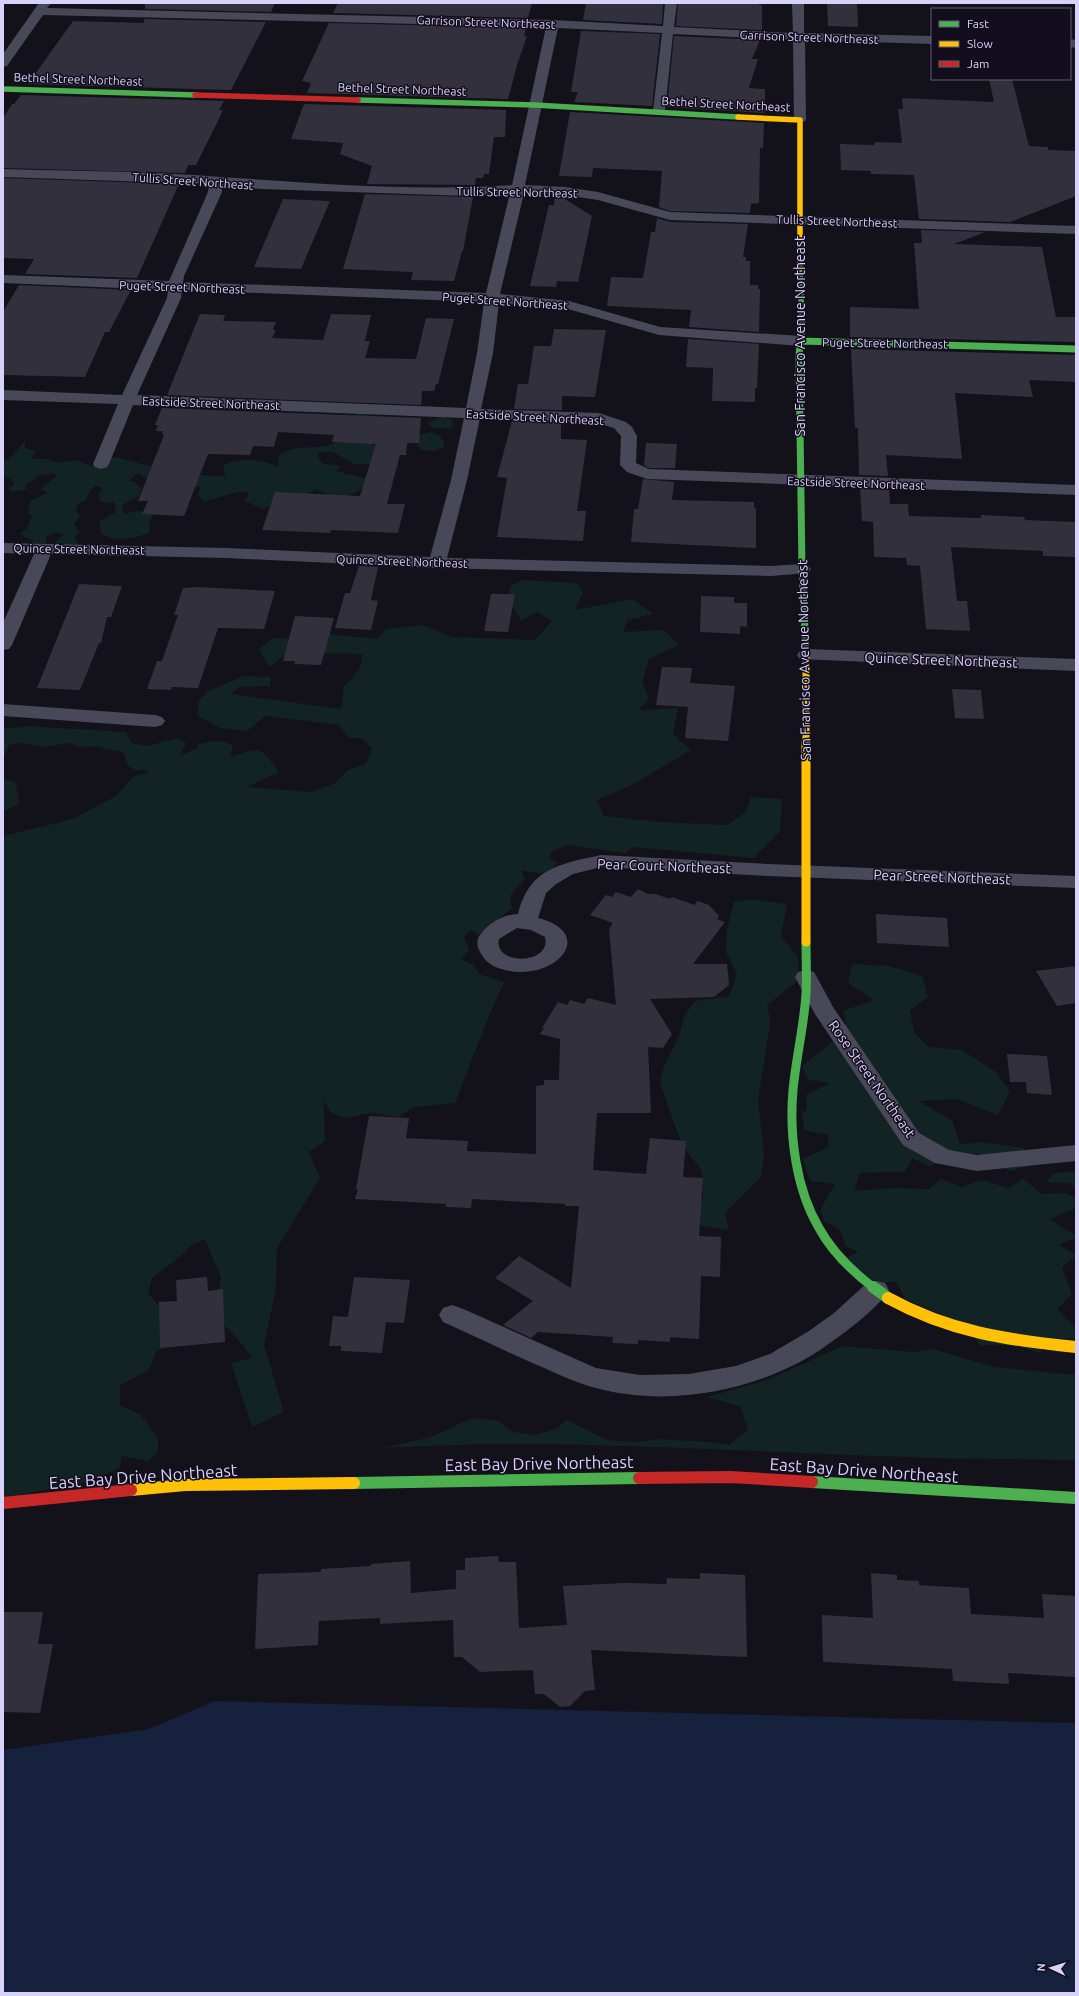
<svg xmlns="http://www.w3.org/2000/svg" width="1079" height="1996" viewBox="0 0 1079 1996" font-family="Ubuntu,sans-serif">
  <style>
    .green { fill: #122324 }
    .water { fill: #15213d }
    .building { fill: #32303c }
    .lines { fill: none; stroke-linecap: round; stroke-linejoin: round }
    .street { fill: #494859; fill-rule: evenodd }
    .fast-far3 { stroke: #4caf50; stroke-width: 5.5 }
    .fast-far2 { stroke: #4caf50; stroke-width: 7 }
    .fast-far1 { stroke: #4caf50; stroke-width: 9 }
    .fast { stroke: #4caf50; stroke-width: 12 }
    .slow-far3 { stroke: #ffc107; stroke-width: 5.5 }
    .slow-far2 { stroke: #ffc107; stroke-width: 7 }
    .slow-far1 { stroke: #ffc107; stroke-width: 9 }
    .slow { stroke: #ffc107; stroke-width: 12 }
    .jam-far1 { stroke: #c62828; stroke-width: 5.5 }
    .jam { stroke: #c62828; stroke-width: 12 }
    .labels { text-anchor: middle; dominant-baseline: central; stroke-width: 3; stroke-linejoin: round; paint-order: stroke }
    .far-street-label { font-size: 12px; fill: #d8d1f9; stroke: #120e1d }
    .street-label { font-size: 14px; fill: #d8d1f9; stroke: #120e1d }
    .near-street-label { font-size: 17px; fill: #d8d1f9; stroke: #120e1d }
  </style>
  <rect width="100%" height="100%" fill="#13121a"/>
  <path class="green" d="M 358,413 L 372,416 L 381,421 L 422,424 L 419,431 L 372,440 L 373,445 L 392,442 L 377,464 L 355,464 L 332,452 L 318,452 L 319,459 L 324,464 L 340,466 L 336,471 L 365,478 L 364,487 C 347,500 334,499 316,489 L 303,496 L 297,492 C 286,500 275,503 263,509 L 245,501 L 249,492 C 233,490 219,500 203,501 L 198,495 L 200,487 C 180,489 155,485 138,473 L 129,481 L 135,482 L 141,489 L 139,496 L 122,505 L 124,514 L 137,511 L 150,512 L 153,518 L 150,519 L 149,533 C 132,539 116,543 101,533 L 99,522 L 116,512 L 114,502 L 107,503 L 100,501 L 99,494 L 103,488 L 95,486 L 87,495 L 87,500 L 78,504 L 76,511 L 80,516 L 74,524 L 79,533 L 74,537 L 78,543 L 64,547 L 52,545 L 63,535 L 57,532 L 46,537 L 46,545 L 28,544 L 34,540 L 26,538 L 20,533 L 27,529 L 32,516 L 28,514 L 30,501 L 48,493 L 41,489 L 57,476 L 52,473 L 38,476 L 36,479 L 25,485 L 27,489 L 12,492 L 8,488 L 14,485 L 12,480 L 3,475 L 3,460 L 8,460 C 15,454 18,447 25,441 L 25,448 L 35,451 L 32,459 L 46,459 L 60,463 L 77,460 L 91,466 L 115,457 L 150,466 L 159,464 L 199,475 L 226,476 L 223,471 L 225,464 C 246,458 258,458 279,467 L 278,456 C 293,445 308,449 326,446 C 335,444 343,439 351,434 L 348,417 Z
    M 443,416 L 453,421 L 452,429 L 433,428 L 428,423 Z
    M 430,432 L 439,435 L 444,443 L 444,448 L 432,451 L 420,449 L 416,441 L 416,436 Z
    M 523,580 L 577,583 L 583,592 L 575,610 L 633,599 L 653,614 L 628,620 L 623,632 L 664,630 L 679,645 L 649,659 L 642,682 L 649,699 L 638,710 L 678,708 L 673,734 L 691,750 L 632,785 L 597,800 L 604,816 L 660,822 L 727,825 L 745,813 L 751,797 L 782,799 L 780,831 L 754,858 L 633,847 L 625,853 L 568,845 L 552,851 L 549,858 L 557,863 C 549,877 534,873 521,870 L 525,879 L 510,896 L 512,908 L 480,935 L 470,930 L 464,938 L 469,950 L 461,960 L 474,965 L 479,974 L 504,982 L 488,1018 L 455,1103 L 414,1107 L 398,1117 L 369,1113 L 346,1118 L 331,1113 L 324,1101 L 325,1141 L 309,1152 L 320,1178 L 277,1248 L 276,1288 L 264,1345 L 284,1412 L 252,1427 L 231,1363 L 252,1358 L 242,1344 L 215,1315 L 221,1277 L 205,1240 L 194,1243 L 180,1257 L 152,1278 L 148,1293 L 164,1312 L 165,1347 L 156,1352 L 149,1370 L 120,1385 L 120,1405 L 141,1415 L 158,1438 L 158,1452 L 148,1461 L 122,1456 L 119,1469 L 78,1484 L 3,1498 L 3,836 L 73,819 L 116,796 L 134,776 L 147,773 L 148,770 L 136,770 L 128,766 L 125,756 L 122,751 L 107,750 L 100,746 L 80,747 L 69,743 L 45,747 L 22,743 L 9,745 L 5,755 L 3,756 L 3,729 L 26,726 L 126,732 L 132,743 L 147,746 L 178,738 L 186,743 L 180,756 L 198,748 L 197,744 C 210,742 222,738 233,746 L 230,757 C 261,747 259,745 279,772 L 247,787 L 311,792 L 335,783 L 348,770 L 366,764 L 372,748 L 362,739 L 348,737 L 338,725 L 266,716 L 247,731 L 220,728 L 197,715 L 199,700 L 208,691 L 244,676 L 270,677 L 270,686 L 239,687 L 231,694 L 341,709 L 344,687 L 360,668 L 363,654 L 288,653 L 269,667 L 259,649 L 272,638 L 311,640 L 328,634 L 377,639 L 386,629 L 423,625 L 452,637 L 535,640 L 552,621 L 537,612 L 521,621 L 509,599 L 510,586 Z
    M 3,779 L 15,782 L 20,804 L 3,811 Z
    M 752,899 L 787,904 L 781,936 L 798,957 L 799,980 L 767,1005 L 770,1018 L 769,1031 L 758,1101 L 764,1155 L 761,1177 L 725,1213 L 729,1230 L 686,1223 L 703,1199 L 702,1171 L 682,1145 L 660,1083 L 664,1066 L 679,1036 L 684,1016 L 695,1001 L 729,996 L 737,974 L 726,952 L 727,929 L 734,902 Z
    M 852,964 L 890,966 L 922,976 L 928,997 L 910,1011 L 914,1032 L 928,1047 L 962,1050 L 996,1072 L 1010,1091 L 998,1115 L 956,1099 L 918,1101 L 952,1120 L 960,1144 L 980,1142 L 1024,1148 L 1027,1166 L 1010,1171 L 976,1153 L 929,1166 L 912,1158 L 905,1172 L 860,1173 L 854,1191 L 891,1188 L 929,1189 L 941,1179 L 961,1187 L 982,1180 L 1008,1188 L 1023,1179 L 1042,1194 L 1065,1193 L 1076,1198 L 1076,1208 L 1050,1219 L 1076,1236 L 1076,1238 L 1059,1245 L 1076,1255 L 1062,1268 L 1072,1294 L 1057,1309 L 1076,1328 L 1076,1339 L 1050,1338 L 1040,1353 C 1020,1346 1001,1343 980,1346 L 967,1325 L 905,1299 L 896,1281 L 878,1284 L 836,1263 L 858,1252 L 845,1245 L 840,1230 L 823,1220 L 821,1208 L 835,1184 L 810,1181 L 803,1159 L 828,1147 L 828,1135 L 804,1130 L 802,1114 L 807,1109 L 806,1095 L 830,1083 L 808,1080 L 802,1066 L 831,1043 L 846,1022 L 843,1011 L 874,1000 L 848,983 Z
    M 1076,1171 L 1076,1190 L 1070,1183 L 1046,1182 L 1054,1173 Z
    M 843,1346 L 914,1352 L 933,1349 L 994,1367 L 1076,1375 L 1076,1460 C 1010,1459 943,1459 877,1456 C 713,1450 547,1438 383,1448 L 431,1437 L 463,1422 L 476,1418 L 498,1421 L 513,1432 L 535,1435 L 556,1429 L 567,1420 L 607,1440 L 641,1442 L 655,1439 L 709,1442 L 729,1445 L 748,1430 L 740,1406 L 707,1397 L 767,1380 Z"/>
  <path class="water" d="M 215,1701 L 1076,1723 L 1076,1993 L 3,1993 L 3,1750 L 149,1729 Z"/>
  <path class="building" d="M 145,3 L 275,3 L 271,12 L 145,9 Z
    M 338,3 L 532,3 L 528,18 L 333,13 Z
    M 586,3 L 663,3 L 662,24 L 583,20 Z
    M 678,3 L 759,3 L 759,5 L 762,5 L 762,30 L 676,26 Z
    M 827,3 L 857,3 L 858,27 L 828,26 Z
    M 144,19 L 266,22 L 231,90 L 28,84 L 73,21 L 144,23 Z
    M 329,23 L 526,28 L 524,36 L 527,36 L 518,62 L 508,99 L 307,93 L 311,83 L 302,81 Z
    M 581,31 L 660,34 L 652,106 L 574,102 L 578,92 L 571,92 Z
    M 674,36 L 760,40 L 752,59 L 758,59 L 749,88 L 765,89 L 765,113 L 667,107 Z
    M 989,79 L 1012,79 L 1029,146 L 1048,147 L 1048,150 L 1076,151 L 1076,196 L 1010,222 L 919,219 L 914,175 L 871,174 L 871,171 L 841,170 L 840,144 L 874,145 L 875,142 L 902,143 L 898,109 L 903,109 L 902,98 L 994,102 Z
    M 21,95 L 224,101 L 219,110 L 223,110 L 216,125 L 196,165 L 188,165 L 185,173 L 3,168 L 3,118 L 12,104 L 14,104 Z
    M 304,104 L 506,110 L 505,137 L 494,137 L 489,174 L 484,174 L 483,178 L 476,178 L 475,185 L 367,184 L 372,166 L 340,154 L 343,143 L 291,139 Z
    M 570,112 L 764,123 L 763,148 L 760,148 L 759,203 L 751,204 L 750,213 L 670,211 L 659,207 L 662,171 L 593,168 L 592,177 L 559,176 Z
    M 3,178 L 179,184 L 137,278 L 25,274 L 34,259 L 3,258 Z
    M 365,194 L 473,197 L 463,251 L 462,251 L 454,281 L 411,280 L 413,272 L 343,269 Z
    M 555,196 L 560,196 L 592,216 L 578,282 L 557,281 L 556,287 L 530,286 L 549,205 L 554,205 Z
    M 283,199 L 330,201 L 301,269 L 254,267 Z
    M 657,218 L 670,222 L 748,224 L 743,257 L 746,257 L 746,261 L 750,261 L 750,285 L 758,285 L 758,289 L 760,289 L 759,332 L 689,327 L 691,310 L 607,306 L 611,277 L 643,278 L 651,232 L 655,232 Z
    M 921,230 L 985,232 L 954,244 L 1042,247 L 1056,317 L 1076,317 L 1076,342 L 850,337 L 850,307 L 919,309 L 914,243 L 922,243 Z
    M 19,285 L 131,290 L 109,332 L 105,332 L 85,377 L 3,375 L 3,312 Z
    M 200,314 L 225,315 L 223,321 L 276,322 L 273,330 L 276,330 L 272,338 L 323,340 L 331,314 L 371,315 L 365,341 L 370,341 L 365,358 L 416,359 L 426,318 L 454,319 L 438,384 L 436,384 L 434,391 L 422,391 L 421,405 L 167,395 Z
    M 554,329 L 606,330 L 595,397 L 562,396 L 562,410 L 514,409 L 518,384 L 528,384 L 534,346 L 551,346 Z
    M 688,339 L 759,344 L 757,388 L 755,388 L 755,402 L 712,401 L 713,368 L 686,367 Z
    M 851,349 L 1076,355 L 1076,382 L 1029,380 L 1033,397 L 955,393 L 962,459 L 886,455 L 888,476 L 859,475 L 858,428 L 855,428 Z
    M 162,408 L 421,418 L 419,443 L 407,443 L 406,455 L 400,455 L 387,504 L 405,504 L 398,533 L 331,530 L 330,533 L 262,530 L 275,492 L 360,496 L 376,444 L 332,442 L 334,435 L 278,432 L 274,447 L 253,446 L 250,455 L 208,454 L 184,516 L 142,514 L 148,501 L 138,501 L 164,435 L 162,435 L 163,431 L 156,431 L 158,425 L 155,425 Z
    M 512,421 L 561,423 L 561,439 L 587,440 L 577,511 L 586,511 L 583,541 L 497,537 L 507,478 L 497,477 Z
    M 646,443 L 677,444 L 675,468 L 649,468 L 644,465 Z
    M 643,479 L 674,482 L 672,500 L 754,502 L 754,508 L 756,508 L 756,548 L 631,542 L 634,509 L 638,509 Z
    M 860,488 L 889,490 L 890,504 L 908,504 L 909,516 L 981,518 L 981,515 L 1024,517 L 1025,520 L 1076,522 L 1076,557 L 1043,556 L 1043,551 L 951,547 L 957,601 L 967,601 L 970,631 L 926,629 L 920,566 L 907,565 L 906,558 L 874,557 L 873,522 L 862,521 Z
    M 359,566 L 378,567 L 371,600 L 378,601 L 371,630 L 335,628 L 345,593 L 350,593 Z
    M 79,584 L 122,586 L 111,617 L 107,617 L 101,643 L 99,643 L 80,690 L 37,688 Z
    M 197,587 L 275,591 L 264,629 L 218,628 L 198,688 L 172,687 L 171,690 L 147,689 L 157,661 L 162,661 L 178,615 L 174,615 L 183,588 Z
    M 491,594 L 515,594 L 508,632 L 484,631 Z
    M 701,596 L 734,597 L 734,603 L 747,603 L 747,627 L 740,626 L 740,634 L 700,632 Z
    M 295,616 L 334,618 L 321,665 L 295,664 L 295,661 L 283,661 Z
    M 662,667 L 692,668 L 690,683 L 735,686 L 728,741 L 685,738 L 688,707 L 656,705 Z
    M 952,689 L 981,690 L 984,719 L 955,718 Z
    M 638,889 L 648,894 L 655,894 L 670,899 L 672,897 L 695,905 L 697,901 L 709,905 L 719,916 L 717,919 L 725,922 L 693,964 L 727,964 L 729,985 L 714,997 L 650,999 L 672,1034 L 663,1048 L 648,1047 L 651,1113 L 597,1113 L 593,1170 L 646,1174 L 650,1138 L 686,1141 L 683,1177 L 703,1178 L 699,1236 L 721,1237 L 720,1277 L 701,1276 L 699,1339 L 670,1337 L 670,1342 L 638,1340 L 638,1344 L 612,1343 L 613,1337 L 538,1332 L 531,1338 L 503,1325 L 533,1301 L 495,1278 L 519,1256 L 571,1288 L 579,1206 L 565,1206 L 565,1204 L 472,1199 L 471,1208 L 446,1207 L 446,1204 L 355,1199 L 358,1189 L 356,1189 L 369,1116 L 409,1118 L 406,1138 L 468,1141 L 467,1151 L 536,1154 L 536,1086 L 544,1085 L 544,1080 L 559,1080 L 560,1039 L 540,1034 L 544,1028 L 542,1028 L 558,1002 L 567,1005 L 570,1000 L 584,1004 L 588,998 L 616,1005 L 609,929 L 613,923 L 590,915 L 606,895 L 612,897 L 616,892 L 631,897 Z
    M 876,914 L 947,918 L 949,947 L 877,943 Z
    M 1076,966 L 1076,1003 L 1057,1006 L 1036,971 Z
    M 1007,1054 L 1047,1056 L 1052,1095 L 1027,1093 L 1026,1082 L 1010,1082 Z
    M 207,1277 L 208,1291 L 223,1289 L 225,1342 L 160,1348 L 159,1302 L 177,1301 L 176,1280 Z
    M 354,1277 L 410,1280 L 404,1323 L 386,1322 L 382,1353 L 341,1351 L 341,1346 L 329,1346 L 333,1316 L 348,1317 Z
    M 498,1556 L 499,1562 L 516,1562 L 519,1628 L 567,1625 L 563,1586 L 624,1583 L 666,1584 L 667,1578 L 700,1579 L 700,1573 L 745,1575 L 747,1657 L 591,1650 L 595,1690 L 585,1691 L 570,1706 L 560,1707 L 544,1694 L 535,1694 L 533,1670 L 480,1672 L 462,1657 L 454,1657 L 453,1620 L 380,1624 L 380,1618 L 319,1621 L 318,1645 L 255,1649 L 258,1574 L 321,1572 L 321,1569 L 371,1566 L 371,1564 L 410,1561 L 411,1593 L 456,1589 L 456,1570 L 465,1570 L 465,1558 Z
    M 871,1573 L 897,1575 L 897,1580 L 919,1581 L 919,1585 L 969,1588 L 971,1614 L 1044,1618 L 1042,1594 L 1076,1596 L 1076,1677 L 1008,1673 L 1009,1684 L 953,1681 L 952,1669 L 823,1662 L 822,1615 L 873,1618 Z
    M 3,1612 L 43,1612 L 38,1644 L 53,1644 L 40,1713 L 3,1712 Z"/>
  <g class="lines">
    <path class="street" d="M 39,3 L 51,3 L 47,8 L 553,20 L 663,26 L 665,3 L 677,3 L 674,27 L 793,33 L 792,3 L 804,3 L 804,33 L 932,36 L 932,44 L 805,40 L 806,120 L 800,124 L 794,120 L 793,40 L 673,34 L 665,111 L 659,115 L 653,111 L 662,33 L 558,28 L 525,185 L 565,187 L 598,192 L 670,212 L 1076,226 L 1076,234 L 670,220 L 598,200 L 565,195 L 524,193 L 500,294 L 569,301 L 660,327 L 801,336 L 806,338 L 809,341 L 806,344 L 801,346 L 659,335 L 568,309 L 499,303 L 493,353 L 481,409 L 599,413 L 626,422 L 632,427 L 637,436 L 636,463 L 649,469 L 1076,485 L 1076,495 L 647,479 L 627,472 L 620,465 L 621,436 L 614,428 L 597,423 L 480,418 L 467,480 L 447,558 L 771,566 L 802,564 L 808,565 L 811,569 L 808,573 L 771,576 L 437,568 L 227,558 L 51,554 L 12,645 L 9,649 L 3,650 L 3,623 L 34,554 L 3,553 L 3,543 L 227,548 L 430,557 L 451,480 L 464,418 L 133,405 L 109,464 L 107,467 L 101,469 L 95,467 L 93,464 L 118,404 L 3,400 L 3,390 L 122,395 L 167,298 L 168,290 L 3,283 L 3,275 L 169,281 L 208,192 L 209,184 L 3,177 L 3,169 C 67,171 131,171 194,175 C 299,182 406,192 512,185 L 546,27 L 43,15 L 7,66 L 3,67 L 3,54 ZM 222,186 L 262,189 L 468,196 L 510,193 L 486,293 L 183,282 L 184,276 L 222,192 ZM 182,290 L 484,302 L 477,353 L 466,408 L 137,395 L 181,298 Z
      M 1070,39 L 1076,40 L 1076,48 L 1070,47 Z
      M 806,649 L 1076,659 L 1076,671 L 800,659 L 797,655 L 800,651 Z
      M 3,704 L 155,715 L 162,717 L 165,721 L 162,725 L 155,727 L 3,716 Z
      M 601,855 L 768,864 L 1076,876 L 1076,888 L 768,876 L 601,867 L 573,874 L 556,884 L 546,893 L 538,918 C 599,934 554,982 505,970 C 497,968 489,965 484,958 C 479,951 476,946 478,938 C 487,924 501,915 518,914 C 529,868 560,864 601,855 ZM 517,928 L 531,930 L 545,937 C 552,965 493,966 499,939 Z
      M 806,970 L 814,972 L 833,1007 L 919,1133 L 949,1150 L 977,1155 L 1076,1145 L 1076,1161 L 977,1171 L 935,1163 L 903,1145 L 815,1014 L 795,977 L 798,972 Z
      M 876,1281 L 885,1283 L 889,1290 C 877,1310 840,1336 820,1350 C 757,1391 670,1408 596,1388 C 576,1383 556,1373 537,1365 C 505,1351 474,1336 443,1322 L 439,1315 L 443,1308 L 452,1305 L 461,1308 L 596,1368 L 640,1375 L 689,1374 L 736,1366 L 770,1354 L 809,1331 L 834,1313 L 867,1283 Z"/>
    <path class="fast-far3" d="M 3,89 L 195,95
      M 358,100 L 535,105 L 738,117
      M 800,269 L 802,323"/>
    <path class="fast-far2" d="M 802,322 L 799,356 L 802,569 L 806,653
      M 801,341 L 1076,349"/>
    <path class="fast-far1" d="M 806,942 C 806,959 807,976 806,994 C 804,1026 796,1058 793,1090 C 789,1135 796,1189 819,1228 C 832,1252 853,1272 874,1288"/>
    <path class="fast" d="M 873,1287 L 888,1298
      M 812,1482 L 1076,1498
      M 354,1483 L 639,1478"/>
    <path class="slow-far3" d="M 738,117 L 800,120 L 800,269"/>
    <path class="slow-far2" d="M 806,653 L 806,743"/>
    <path class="slow-far1" d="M 806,742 L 806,942"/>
    <path class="slow" d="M 888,1298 C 950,1332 1007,1340 1076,1347
      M 131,1490 L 185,1485 L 354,1483"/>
    <path class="jam-far1" d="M 195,95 L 358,100"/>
    <path class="jam" d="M 639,1478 L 730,1477 L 812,1482
      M 3,1503 L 131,1490"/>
  </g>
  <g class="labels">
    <g class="far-street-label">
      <text transform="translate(486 22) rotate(2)">Garrison Street Northeast</text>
      <text transform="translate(809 37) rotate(2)">Garrison Street Northeast</text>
      <text transform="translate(78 79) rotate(2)">Bethel Street Northeast</text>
      <text transform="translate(402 89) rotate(2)">Bethel Street Northeast</text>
      <text transform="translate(726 104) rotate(3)">Bethel Street Northeast</text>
      <text transform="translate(193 181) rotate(4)">Tullis Street Northeast</text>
      <text transform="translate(517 192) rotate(1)">Tullis Street Northeast</text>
      <text transform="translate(837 221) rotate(2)">Tullis Street Northeast</text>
      <text transform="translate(182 287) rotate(2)">Puget Street Northeast</text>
      <text transform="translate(505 301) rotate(4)">Puget Street Northeast</text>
      <text transform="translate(885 343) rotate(1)">Puget Street Northeast</text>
      <text transform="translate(211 403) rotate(2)">Eastside Street Northeast</text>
      <text transform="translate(535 417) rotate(3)">Eastside Street Northeast</text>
      <text transform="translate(856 483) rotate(2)">Eastside Street Northeast</text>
      <text transform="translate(79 549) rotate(1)">Quince Street Northeast</text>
      <text transform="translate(402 561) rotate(2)">Quince Street Northeast</text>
    </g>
    <g class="street-label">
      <text transform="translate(800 336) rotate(-90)">San Francisco Avenue Northeast</text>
      <text transform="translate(804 660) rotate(-91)">San Francisco Avenue Northeast</text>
      <text transform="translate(941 660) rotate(2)">Quince Street Northeast</text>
      <text transform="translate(664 866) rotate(2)">Pear Court Northeast</text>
      <text transform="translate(942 877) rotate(2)">Pear Street Northeast</text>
      <text transform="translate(872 1079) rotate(55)">Rose Street Northeast</text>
    </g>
    <g class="near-street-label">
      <text transform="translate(539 1463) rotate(-1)">East Bay Drive Northeast</text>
      <text transform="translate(864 1470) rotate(4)">East Bay Drive Northeast</text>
      <text transform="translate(143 1476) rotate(-4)">East Bay Drive Northeast</text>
    </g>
  </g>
  <rect width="1079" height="1996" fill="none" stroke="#d8d1f9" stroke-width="8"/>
  <rect x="931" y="8" width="140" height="72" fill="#120e1d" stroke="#615c75"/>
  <rect x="939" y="21" width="20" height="6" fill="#4caf50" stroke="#615c75"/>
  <text x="967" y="28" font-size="12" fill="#d8d1f9">Fast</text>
  <rect x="939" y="41" width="20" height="6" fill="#ffc107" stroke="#615c75"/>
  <text x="967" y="48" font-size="12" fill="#d8d1f9">Slow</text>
  <rect x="939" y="61" width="20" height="6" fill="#c62828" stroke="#615c75"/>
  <text x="967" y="68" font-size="12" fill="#d8d1f9">Jam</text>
  <g transform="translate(1051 1968) rotate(274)" stroke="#120e1d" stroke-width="3" paint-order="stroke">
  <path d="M0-3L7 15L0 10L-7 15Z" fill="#d8d1f9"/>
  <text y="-6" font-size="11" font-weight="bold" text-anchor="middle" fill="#d8d1f9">N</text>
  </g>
</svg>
